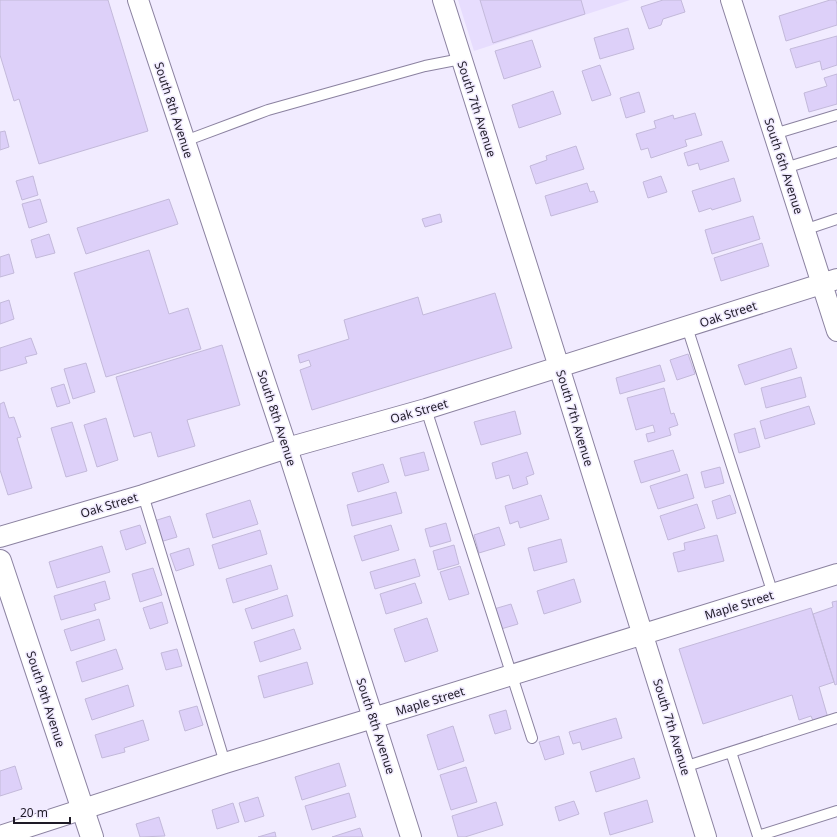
<svg xmlns="http://www.w3.org/2000/svg" width="837" height="837" viewBox="0 0 837 837" font-family="'Noto Sans',sans-serif">
  <style>
    .built { fill: #e7ddfe }
    .building { fill: #ddd0f9; stroke: #c3b9da }
    .lines { fill: none; stroke-linecap: round; stroke-linejoin: round }
    .lane-casing { stroke: #8b82a0; stroke-width: 12 }
    .street-casing { stroke: #8b82a0; stroke-width: 22 }
    .secondary-casing { stroke: #8b82a0; stroke-width: 24 }
    .lane { stroke: #fff; stroke-width: 10 }
    .street { stroke: #fff; stroke-width: 20 }
    .secondary { stroke: #fff; stroke-width: 22 }
    .labels { text-anchor: middle; dominant-baseline: central; stroke-width: 3; stroke-linejoin: round; paint-order: stroke }
    .street-label { font-size: 12px; fill: #1e1a26; stroke: #f1ebff }
  </style>
  <rect width="100%" height="100%" fill="#f1ebff"/>
  <path class="built" d="M 458,0 L 630,0 L 474,51 Z"/>
  <path class="building" d="M 0,0 L 108,0 L 148,131 L 39,164 L 19,99 L 14,101 L 0,55 Z
    M 480,0 L 581,0 L 585,14 L 493,43 Z
    M 663,0 L 681,0 L 685,12 L 663,19 L 661,25 L 649,29 L 641,7 Z
    M 830,0 L 836,0 L 837,5 L 837,25 L 786,41 L 779,16 Z
    M 628,28 L 634,49 L 600,59 L 594,38 Z
    M 837,36 L 837,65 L 822,70 L 820,61 L 796,68 L 790,49 Z
    M 532,40 L 541,67 L 504,79 L 495,51 Z
    M 600,65 L 611,95 L 592,101 L 582,71 Z
    M 837,74 L 837,104 L 809,112 L 804,93 L 827,86 L 824,78 Z
    M 553,91 L 561,114 L 519,128 L 512,105 Z
    M 639,92 L 645,112 L 626,118 L 620,98 Z
    M 695,113 L 702,135 L 685,140 L 687,146 L 651,158 L 648,148 L 641,150 L 636,134 L 656,128 L 654,121 L 673,115 L 674,119 Z
    M 5,131 L 9,147 L 0,150 L 0,132 Z
    M 722,141 L 729,161 L 700,170 L 698,163 L 688,166 L 684,153 Z
    M 576,146 L 584,169 L 536,184 L 530,166 L 547,160 L 546,156 Z
    M 33,176 L 38,195 L 22,200 L 16,181 Z
    M 661,176 L 667,192 L 648,198 L 643,182 Z
    M 734,178 L 741,201 L 712,210 L 711,208 L 699,212 L 692,191 Z
    M 587,183 L 590,192 L 594,191 L 598,202 L 551,216 L 545,196 Z
    M 40,199 L 47,222 L 29,228 L 22,204 Z
    M 169,199 L 178,224 L 86,254 L 77,228 Z
    M 440,214 L 442,222 L 425,227 L 422,219 Z
    M 753,216 L 760,239 L 712,254 L 705,230 Z
    M 49,234 L 55,253 L 36,258 L 31,240 Z
    M 762,243 L 769,266 L 721,281 L 714,258 Z
    M 149,250 L 169,314 L 188,308 L 201,349 L 106,377 L 74,273 Z
    M 9,254 L 14,273 L 0,277 L 0,257 Z
    M 495,293 L 512,348 L 312,410 L 300,370 L 311,366 L 309,360 L 300,363 L 298,355 L 349,339 L 344,320 L 418,297 L 423,315 Z
    M 9,300 L 14,319 L 0,324 L 0,303 Z
    M 31,338 L 37,354 L 25,357 L 27,363 L 0,371 L 0,348 Z
    M 222,345 L 240,405 L 187,420 L 195,446 L 158,457 L 151,432 L 134,437 L 116,377 Z
    M 791,348 L 797,368 L 745,385 L 738,365 Z
    M 688,354 L 695,374 L 677,380 L 670,360 Z
    M 86,363 L 95,392 L 73,399 L 64,369 Z
    M 660,365 L 665,381 L 620,394 L 616,378 Z
    M 801,377 L 806,397 L 766,408 L 761,388 Z
    M 64,384 L 70,403 L 57,407 L 51,388 Z
    M 664,388 L 671,414 L 674,413 L 678,425 L 669,428 L 671,435 L 648,442 L 646,434 L 655,432 L 653,425 L 636,430 L 627,398 Z
    M 4,402 L 9,418 L 14,417 L 21,437 L 17,438 L 32,488 L 8,495 L 0,470 L 0,404 Z
    M 809,406 L 815,424 L 765,439 L 760,421 Z
    M 515,411 L 521,434 L 481,445 L 474,422 Z
    M 106,418 L 118,460 L 97,467 L 84,425 Z
    M 72,422 L 87,471 L 66,477 L 51,428 Z
    M 755,428 L 760,447 L 739,453 L 734,434 Z
    M 673,450 L 680,471 L 641,483 L 634,461 Z
    M 424,452 L 429,470 L 405,476 L 400,458 Z
    M 527,452 L 534,474 L 526,477 L 528,484 L 513,489 L 509,475 L 496,479 L 492,463 Z
    M 383,464 L 389,482 L 358,492 L 352,473 Z
    M 720,467 L 724,483 L 705,488 L 701,472 Z
    M 687,474 L 694,498 L 658,509 L 650,486 Z
    M 396,492 L 402,513 L 352,526 L 347,505 Z
    M 541,495 L 549,519 L 520,528 L 518,521 L 510,524 L 505,506 Z
    M 730,495 L 736,513 L 717,519 L 712,501 Z
    M 250,500 L 258,524 L 213,538 L 206,514 Z
    M 697,504 L 705,528 L 668,540 L 660,516 Z
    M 170,516 L 177,537 L 160,542 L 154,521 Z
    M 446,523 L 451,541 L 430,547 L 425,529 Z
    M 140,525 L 146,543 L 126,550 L 120,531 Z
    M 391,525 L 399,550 L 362,561 L 354,536 Z
    M 499,527 L 505,545 L 479,553 L 474,535 Z
    M 260,530 L 267,554 L 219,569 L 212,545 Z
    M 717,535 L 724,561 L 678,572 L 673,553 L 685,550 L 684,543 Z
    M 561,539 L 567,562 L 534,571 L 528,548 Z
    M 454,545 L 459,564 L 438,570 L 433,551 Z
    M 102,546 L 110,572 L 57,588 L 49,562 Z
    M 189,548 L 194,565 L 176,571 L 170,554 Z
    M 415,559 L 420,576 L 375,589 L 370,572 Z
    M 271,565 L 278,589 L 233,603 L 226,579 Z
    M 460,566 L 469,594 L 449,600 L 440,572 Z
    M 153,568 L 162,595 L 140,602 L 132,574 Z
    M 574,579 L 581,602 L 544,614 L 537,591 Z
    M 105,581 L 110,599 L 94,604 L 96,610 L 61,620 L 54,596 Z
    M 415,583 L 422,603 L 386,614 L 380,594 Z
    M 287,595 L 293,616 L 252,629 L 245,609 Z
    M 837,601 L 837,684 L 835,685 L 813,614 L 833,607 L 832,602 Z
    M 162,602 L 168,623 L 150,629 L 143,608 Z
    M 511,604 L 518,624 L 501,629 L 494,609 Z
    M 811,608 L 834,682 L 819,687 L 828,718 L 814,723 L 811,716 L 799,720 L 792,695 L 703,724 L 679,649 Z
    M 427,618 L 438,651 L 405,662 L 394,629 Z
    M 99,619 L 105,640 L 71,651 L 64,630 Z
    M 294,629 L 301,649 L 260,662 L 254,642 Z
    M 116,649 L 123,669 L 82,682 L 76,662 Z
    M 177,649 L 182,666 L 166,670 L 161,653 Z
    M 307,662 L 313,684 L 264,698 L 258,676 Z
    M 128,685 L 134,706 L 92,720 L 85,699 Z
    M 197,706 L 203,725 L 185,731 L 179,711 Z
    M 506,710 L 511,729 L 495,734 L 489,715 Z
    M 616,718 L 622,738 L 582,750 L 580,742 L 573,744 L 569,732 Z
    M 143,720 L 149,740 L 124,748 L 125,752 L 102,758 L 95,735 Z
    M 453,726 L 464,761 L 438,770 L 427,735 Z
    M 559,736 L 564,754 L 545,760 L 539,742 Z
    M 634,758 L 640,778 L 596,792 L 590,772 Z
    M 339,763 L 346,786 L 302,800 L 295,777 Z
    M 15,766 L 22,789 L 0,796 L 0,771 Z
    M 466,767 L 477,802 L 451,810 L 440,775 Z
    M 349,793 L 356,817 L 312,830 L 305,806 Z
    M 258,797 L 264,816 L 245,822 L 239,803 Z
    M 647,800 L 653,822 L 610,835 L 604,813 Z
    M 574,801 L 579,814 L 559,821 L 555,807 Z
    M 496,802 L 503,825 L 465,837 L 458,837 L 452,816 Z
    M 233,803 L 239,822 L 217,829 L 212,810 Z
    M 159,817 L 165,836 L 140,837 L 136,824 Z
    M 360,828 L 363,837 L 332,837 Z
    M 275,832 L 276,837 L 258,837 Z"/>
  <g class="lines">
    <g class="lane-casing">
      <path id="lane" d="M 774,134 L 837,115
        M 185,141 L 268,110 L 425,66 L 461,59
        M 785,168 L 837,152
        M 804,230 L 837,219
        M 687,327 L 773,594
        M 426,409 L 532,738
        M 143,495 L 225,763
        M 731,752 L 758,836 L 837,811
        M 684,767 L 837,718"/>
    </g>
    <g class="street-casing">
      <path id="street" d="M 138,0 L 287,448 L 411,837
        M 443,0 L 559,367 L 706,837
        M 731,0 L 837,331
        M 0,537 L 143,495 L 287,448 L 426,409 L 837,279
        M 0,836 L 225,763 L 373,718 L 837,574"/>
    </g>
    <g class="secondary-casing">
      <path id="secondary" d="M 0,561 L 92,837"/>
    </g>
    <use href="#lane" class="lane"/>
    <use href="#street" class="street"/>
    <use href="#secondary" class="secondary"/>
  </g>
  <g class="labels">
    <g class="street-label">
      <text transform="translate(477 109) rotate(72)">South 7th Avenue</text>
      <text transform="translate(174 110) rotate(72)">South 8th Avenue</text>
      <text transform="translate(784 166) rotate(72)">South 6th Avenue</text>
      <text transform="translate(728 314) rotate(-18)">Oak Street</text>
      <text transform="translate(419 411) rotate(-16)">Oak Street</text>
      <text transform="translate(277 418) rotate(72)">South 8th Avenue</text>
      <text transform="translate(575 418) rotate(73)">South 7th Avenue</text>
      <text transform="translate(109 505) rotate(-17)">Oak Street</text>
      <text transform="translate(739 605) rotate(-17)">Maple Street</text>
      <text transform="translate(46 699) rotate(72)">South 9th Avenue</text>
      <text transform="translate(430 701) rotate(-17)">Maple Street</text>
      <text transform="translate(376 726) rotate(72)">South 8th Avenue</text>
      <text transform="translate(672 727) rotate(73)">South 7th Avenue</text>
    </g>
  </g>
  <path d="M14 817v6h56v-6" fill="none" stroke="#1e1a26" stroke-width="2"/>
  <text x="20" y="817" font-size="12" fill="#1e1a26" stroke="#f1ebff" stroke-width="3" paint-order="stroke">20 m</text>
</svg>
